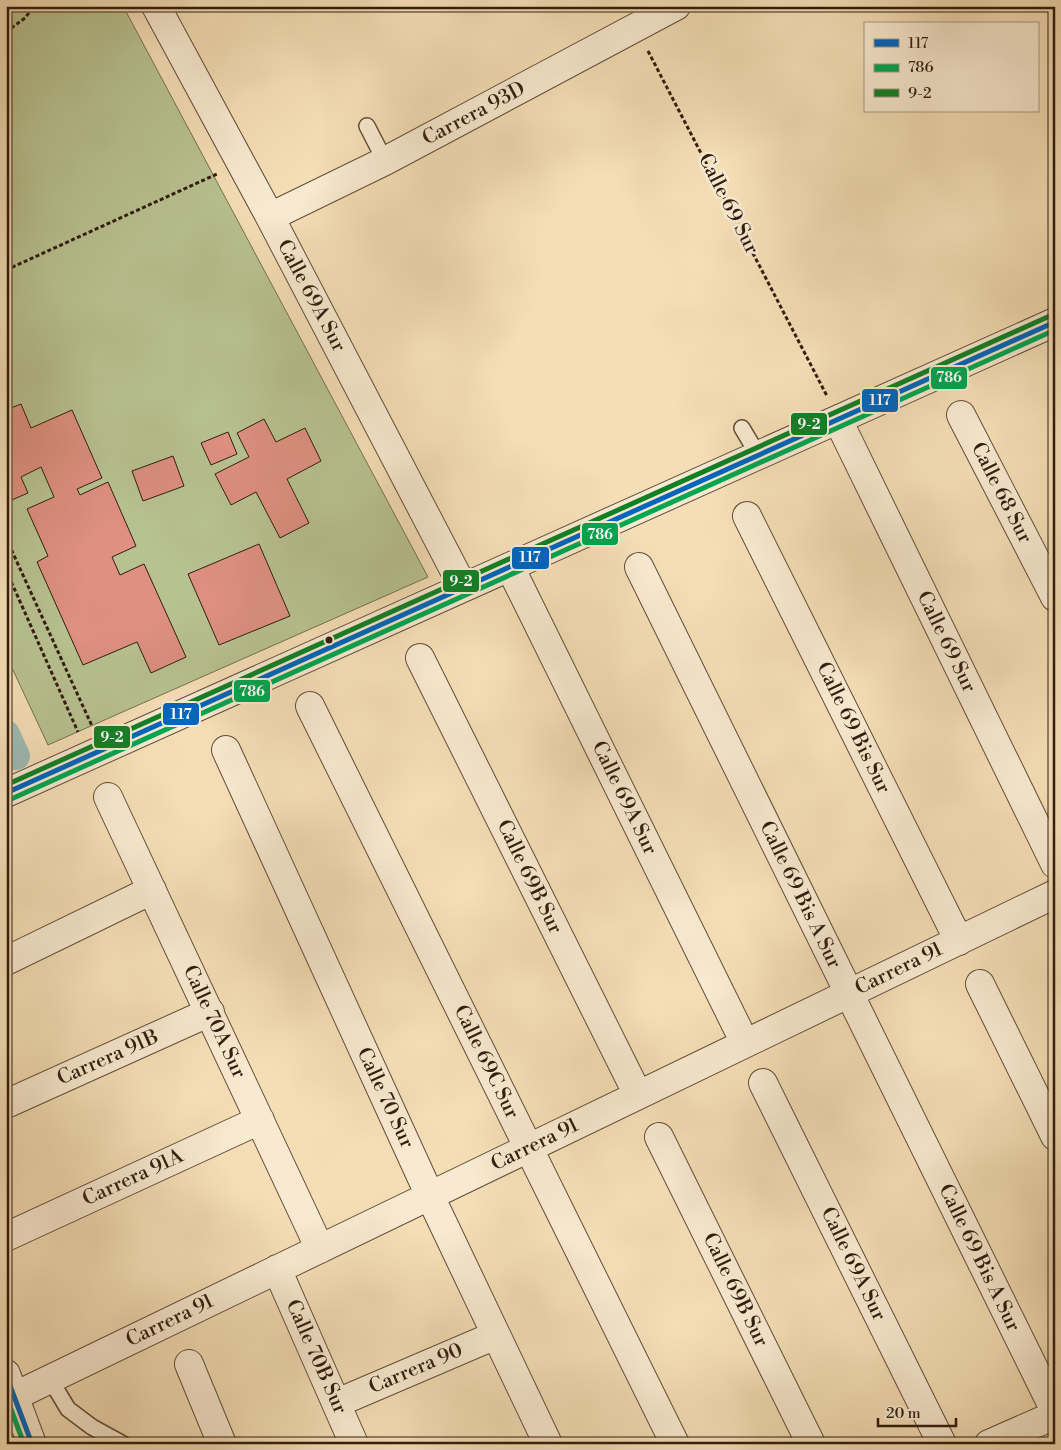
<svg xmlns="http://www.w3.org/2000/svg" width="1061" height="1450" viewBox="0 0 1061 1450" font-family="'Libre Bodoni',serif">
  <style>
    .green { fill: #b8c291; stroke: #747050 }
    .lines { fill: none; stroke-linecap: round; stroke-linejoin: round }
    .canal { stroke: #9ebbb6; stroke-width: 28 }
    .building { fill: #de9081; stroke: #301d0f }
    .service-casing { stroke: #614d39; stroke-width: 18 }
    .minor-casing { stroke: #614d39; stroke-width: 30 }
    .tertiary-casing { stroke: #614d39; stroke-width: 30 }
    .path { stroke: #301d0f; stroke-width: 3; stroke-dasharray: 4 2.5; stroke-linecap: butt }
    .service { stroke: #f8ead0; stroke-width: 15 }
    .minor { stroke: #f8ead0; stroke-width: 28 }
    .tertiary { stroke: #f8ead0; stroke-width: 28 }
    .bus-1-casing { stroke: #f8ead0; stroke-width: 9 }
    .bus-2-casing { stroke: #f8ead0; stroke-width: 9 }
    .bus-3-casing { stroke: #f8ead0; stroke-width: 9 }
    .bus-1 { stroke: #0065bd; stroke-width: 5 }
    .bus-2 { stroke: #00a651; stroke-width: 5 }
    .bus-3 { stroke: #0f8026; stroke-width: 5 }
    .bus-dot { fill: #301d0f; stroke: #f8ead0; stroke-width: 2 }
    .labels { text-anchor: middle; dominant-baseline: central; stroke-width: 5; stroke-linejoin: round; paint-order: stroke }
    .street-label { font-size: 20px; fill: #301d0f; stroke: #f8ead0 }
    .line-badge { stroke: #f8ead0; stroke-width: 2 }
    .badge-label { font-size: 14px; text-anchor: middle; font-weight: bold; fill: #fff }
  </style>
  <rect width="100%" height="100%" fill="#f5deb6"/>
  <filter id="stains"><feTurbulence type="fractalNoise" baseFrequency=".004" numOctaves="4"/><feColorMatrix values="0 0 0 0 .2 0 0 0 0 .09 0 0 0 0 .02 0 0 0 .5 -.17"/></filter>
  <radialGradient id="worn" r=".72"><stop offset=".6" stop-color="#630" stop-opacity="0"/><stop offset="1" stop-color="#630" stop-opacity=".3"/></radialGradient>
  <path class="green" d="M 6,6 L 123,6 L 428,577 L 48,745 L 6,655 Z"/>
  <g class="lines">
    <path class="canal" d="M 6,734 L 16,756"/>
  </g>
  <path class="building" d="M 21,404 L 31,428 L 72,410 L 102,478 L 77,489 L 80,495 L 108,482 L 136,546 L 112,557 L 120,575 L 144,564 L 186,657 L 151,673 L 137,642 L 83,665 L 37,562 L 48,556 L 27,509 L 54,497 L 41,467 L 21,477 L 28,493 L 7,502 L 6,501 L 6,410 Z
    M 264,419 L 276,442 L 305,428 L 321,461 L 287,479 L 309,523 L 280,538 L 256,492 L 231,505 L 215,474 L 249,457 L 237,433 Z
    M 228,432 L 237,454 L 211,465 L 201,443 Z
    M 173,456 L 184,486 L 143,501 L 132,471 Z
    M 259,544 L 290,616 L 219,645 L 188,574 Z"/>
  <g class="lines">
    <g class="service-casing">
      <path id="service" d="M 367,126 L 385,161
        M 742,428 L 758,455
        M 50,1379 L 68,1409 L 92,1427 L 123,1444"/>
    </g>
    <g class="minor-casing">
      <path id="minor" d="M 156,6 L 270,217 L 463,587
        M 270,217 L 385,161 L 676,6
        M 961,415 L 1055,597
        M 838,420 L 1055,864
        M 747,516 L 959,941
        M 510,567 L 738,1029
        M 639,567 L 1055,1411
        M 420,658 L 638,1095
        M 310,706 L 675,1444
        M 226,750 L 430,1196 L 548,1444
        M 108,797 L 320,1249
        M 6,961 L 152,890
        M 980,984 L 1055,1136
        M 763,1083 L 942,1444
        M 6,1104 L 210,1012
        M 659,1137 L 811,1444
        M 6,1237 L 260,1120
        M 277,1269 L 354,1444
        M 189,1364 L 222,1444
        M 15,1396 L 1055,894
        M 337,1403 L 496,1335
        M 989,1444 L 1055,1415"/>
    </g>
    <g class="tertiary-casing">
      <path id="tertiary" d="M 6,793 L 1055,322
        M 6,1374 L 32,1444"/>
    </g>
    <path class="path" d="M 6,32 L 25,18 L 34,6
      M 648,51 L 827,396
      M 6,270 L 217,174
      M 6,538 L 92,726
      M 6,570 L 78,732"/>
    <use href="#service" class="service"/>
    <use href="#minor" class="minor"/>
    <use href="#tertiary" class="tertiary"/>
    <g class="bus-1-casing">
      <path id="bus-1" d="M 6,793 L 1055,322
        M 6,1375 L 32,1444"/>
    </g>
    <g class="bus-2-casing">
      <path id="bus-2" d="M 9,800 L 1055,330
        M 6,1396 L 24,1444"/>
    </g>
    <g class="bus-3-casing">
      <path id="bus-3" d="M 6,785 L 1052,315"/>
    </g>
    <use href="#bus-1" class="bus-1"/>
    <use href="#bus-2" class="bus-2"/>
    <use href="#bus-3" class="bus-3"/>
  </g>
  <circle class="bus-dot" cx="329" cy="640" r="4.5"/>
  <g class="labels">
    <g class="street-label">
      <text transform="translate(474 114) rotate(-28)">Carrera 93D</text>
      <text transform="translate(728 204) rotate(63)">Calle 69 Sur</text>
      <text transform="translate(311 296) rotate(62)">Calle 69A Sur</text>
      <text transform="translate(1001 493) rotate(63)">Calle 68 Sur</text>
      <text transform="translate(946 642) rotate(64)">Calle 69 Sur</text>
      <text transform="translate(853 728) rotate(64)">Calle 69 Bis Sur</text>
      <text transform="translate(624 798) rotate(64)">Calle 69A Sur</text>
      <text transform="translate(529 877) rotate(64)">Calle 69B Sur</text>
      <text transform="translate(800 895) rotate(64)">Calle 69 Bis A Sur</text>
      <text transform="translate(899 969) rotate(-26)">Carrera 91</text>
      <text transform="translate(214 1022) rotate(65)">Calle 70A Sur</text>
      <text transform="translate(108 1058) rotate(-24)">Carrera 91B</text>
      <text transform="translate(486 1062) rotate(64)">Calle 69C Sur</text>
      <text transform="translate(385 1098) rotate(65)">Calle 70 Sur</text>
      <text transform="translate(535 1145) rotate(-26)">Carrera 91</text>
      <text transform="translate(133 1178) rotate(-25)">Carrera 91A</text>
      <text transform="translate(979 1258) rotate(64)">Calle 69 Bis A Sur</text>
      <text transform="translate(853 1264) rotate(64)">Calle 69A Sur</text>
      <text transform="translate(735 1290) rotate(64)">Calle 69B Sur</text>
      <text transform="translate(170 1321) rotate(-26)">Carrera 91</text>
      <text transform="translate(316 1357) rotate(66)">Calle 70B Sur</text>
      <text transform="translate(416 1369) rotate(-23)">Carrera 90</text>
    </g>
  </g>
  <g class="line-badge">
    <rect x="930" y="366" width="38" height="24" rx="5" fill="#00a651"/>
    <rect x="861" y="388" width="38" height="25" rx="5" fill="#0065bd"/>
    <rect x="790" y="412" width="38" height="24" rx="5" fill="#0f8026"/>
    <rect x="581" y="522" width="38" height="24" rx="5" fill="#00a651"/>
    <rect x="511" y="546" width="39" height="24" rx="5" fill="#0065bd"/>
    <rect x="442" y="569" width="38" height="24" rx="5" fill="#0f8026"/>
    <rect x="233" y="679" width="38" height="24" rx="5" fill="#00a651"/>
    <rect x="162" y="702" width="38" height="24" rx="5" fill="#0065bd"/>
    <rect x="93" y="725" width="38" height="24" rx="5" fill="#0f8026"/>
  </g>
  <g class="badge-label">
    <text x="949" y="382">786</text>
    <text x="880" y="405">117</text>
    <text x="809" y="429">9-2</text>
    <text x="600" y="539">786</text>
    <text x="530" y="562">117</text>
    <text x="461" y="586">9-2</text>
    <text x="252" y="696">786</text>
    <text x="181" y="719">117</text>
    <text x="112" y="742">9-2</text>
  </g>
  <rect width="1061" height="1450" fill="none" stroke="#f5deb6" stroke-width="25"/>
  <rect x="8" y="8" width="1046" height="1435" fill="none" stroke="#301d0f" stroke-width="2.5"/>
  <rect x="12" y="12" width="1036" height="1425" fill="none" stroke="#301d0f"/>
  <rect x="864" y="22" width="175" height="90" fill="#f8ead0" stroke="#a89883"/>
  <rect x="874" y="39" width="25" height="8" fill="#0065bd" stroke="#a89883"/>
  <text x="908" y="48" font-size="15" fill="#301d0f">117</text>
  <rect x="874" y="64" width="25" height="8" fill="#00a651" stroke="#a89883"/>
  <text x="908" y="72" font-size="15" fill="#301d0f">786</text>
  <rect x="874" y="89" width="25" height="8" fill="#0f8026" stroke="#a89883"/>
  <text x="908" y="98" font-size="15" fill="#301d0f">9-2</text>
  <path d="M878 1418v8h78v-8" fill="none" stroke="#301d0f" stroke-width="2.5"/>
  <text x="886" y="1418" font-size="15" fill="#301d0f" stroke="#f8ead0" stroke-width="4" paint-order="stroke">20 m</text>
  <rect width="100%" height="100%" filter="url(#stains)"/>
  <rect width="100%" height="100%" fill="url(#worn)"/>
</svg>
